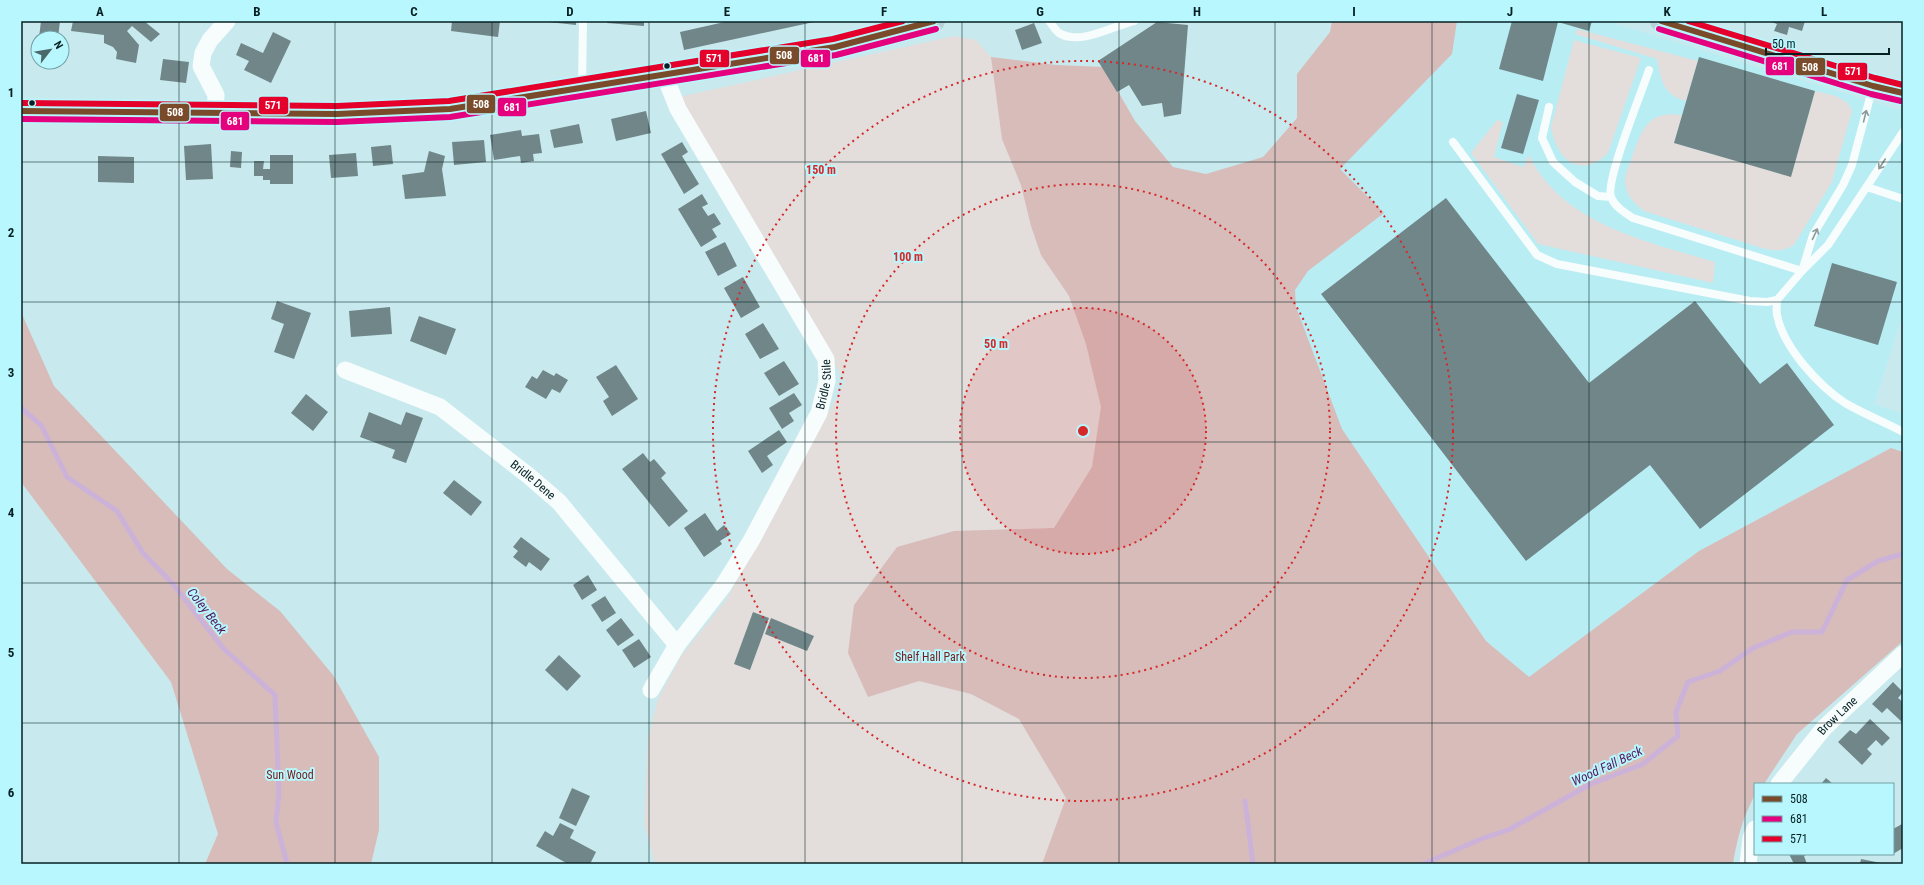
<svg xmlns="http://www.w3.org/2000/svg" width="1924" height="885" viewBox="0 0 1924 885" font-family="'Roboto Condensed',sans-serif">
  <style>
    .built { fill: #b8edf4 }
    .green { fill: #e3dddc }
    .forest { fill: #d7bcba }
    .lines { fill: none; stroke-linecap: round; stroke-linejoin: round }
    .stream { stroke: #ccb2d9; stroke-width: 5 }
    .building { fill: #708689 }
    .lane { stroke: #f7fcfc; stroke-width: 8 }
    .street { stroke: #f7fcfc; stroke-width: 17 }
    .highway { stroke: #b8d1d4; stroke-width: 22 }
    .bus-1-casing { stroke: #b8f7fe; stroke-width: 9 }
    .bus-2-casing { stroke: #b8f7fe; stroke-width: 9 }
    .bus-3-casing { stroke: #b8f7fe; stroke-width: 9 }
    .bus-1 { stroke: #7a4b2a; stroke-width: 6 }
    .bus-2 { stroke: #e5007d; stroke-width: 6 }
    .bus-3 { stroke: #e4002b; stroke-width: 6 }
    .oneway { stroke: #8b999a }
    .grid { fill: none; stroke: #062023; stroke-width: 1; stroke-opacity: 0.55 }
    .ring { fill: none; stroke: #d62828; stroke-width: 2; stroke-dasharray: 2 4 }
    .bus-dot { fill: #062023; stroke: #b8f7fe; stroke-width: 1.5 }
    .labels { text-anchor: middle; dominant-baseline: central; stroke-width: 4; stroke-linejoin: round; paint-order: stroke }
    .street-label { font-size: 12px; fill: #062023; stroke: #b8f7fe }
    .park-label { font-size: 12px; fill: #751b1b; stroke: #b8f7fe }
    .water-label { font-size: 13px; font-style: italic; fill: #551759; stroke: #b8f7fe }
    .centre { fill: #d62828; stroke: #b8f7fe; stroke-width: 2 }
    .ring-label { font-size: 12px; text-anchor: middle; font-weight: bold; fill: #d62828; stroke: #b8f7fe; stroke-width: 4; stroke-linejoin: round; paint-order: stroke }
    .line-badge { stroke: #b8f7fe; stroke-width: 1.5 }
    .badge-label { font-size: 11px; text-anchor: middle; font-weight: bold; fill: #fff }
    .neatline { fill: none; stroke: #062023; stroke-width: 1.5 }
    .grid-label { font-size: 13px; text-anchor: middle; font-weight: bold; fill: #062023 }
  </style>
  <rect width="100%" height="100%" fill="#c8eaee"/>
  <path class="built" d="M 1457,21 L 1606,21 L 1903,111 L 1903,314 L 1874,404 L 1903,414 L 1903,452 L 1891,448 L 1699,551 L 1529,677 L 1487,641 L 1342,429 L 1296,307 L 1295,290 L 1308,271 L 1384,213 L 1340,169 L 1451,54 Z"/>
  <path class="green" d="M 1577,29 L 1698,61 L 1686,101 C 1663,95 1661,80 1657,59 L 1575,34 Z
    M 954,36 L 976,40 L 991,57 L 1162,368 L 1074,864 L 655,864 L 644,824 L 648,738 L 658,699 L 681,656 L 726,600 L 845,382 L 679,97 Z
    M 1574,40 L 1641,58 L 1608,153 C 1581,180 1556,160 1551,127 Z
    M 1815,91 L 1836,96 L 1848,103 L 1852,111 L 1832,182 L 1794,245 C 1783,252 1775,251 1762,248 L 1644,211 C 1635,204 1628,198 1626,187 C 1623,178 1628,168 1631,160 C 1641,132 1646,110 1682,115 L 1674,143 L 1791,176 Z
    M 1497,120 L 1503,122 L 1494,157 L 1523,167 L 1529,155 C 1562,224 1648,242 1715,262 L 1713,283 L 1538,244 L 1471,153 Z"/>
  <path class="forest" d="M 1332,21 L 1457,21 L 1452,54 L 1340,169 L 1384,213 L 1308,271 L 1295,290 L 1296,307 L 1342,429 L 1486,641 L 1529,677 L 1699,551 L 1891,448 L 1903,452 L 1903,641 L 1797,734 L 1764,784 L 1755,784 C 1755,797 1754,796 1749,807 C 1741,824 1736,845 1733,864 L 1042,864 L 1066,798 L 1019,719 L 971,694 L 919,681 L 868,697 L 848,653 L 854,605 L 897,547 L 954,531 L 1054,528 L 1092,467 L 1101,407 L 1086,344 L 1069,296 L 1041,255 L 1031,226 L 1021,185 L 1002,139 L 991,57 L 1056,65 L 1104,67 L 1135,121 L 1173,167 L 1206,174 L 1263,157 L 1297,118 L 1297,74 L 1330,32 Z
    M 21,312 L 54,386 L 227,569 L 280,611 L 333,675 L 379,757 L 379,830 L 371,864 L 205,864 L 218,834 L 171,682 L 21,482 Z"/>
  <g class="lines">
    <path class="stream" d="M 21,408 L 41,425 L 67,477 L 117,511 L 143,553 L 173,584 L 223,648 L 275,695 L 279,794 L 276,822 L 287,864
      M 1245,801 L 1253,864
      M 1423,864 L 1481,839 L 1508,830 L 1591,784 L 1643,764 L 1678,736 L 1676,712 L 1688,682 L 1720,671 L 1753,648 L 1792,632 L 1822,632 L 1847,580 L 1878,561 L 1903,554"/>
  </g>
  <path class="building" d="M 41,21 L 60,21 L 58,38 L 39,38 Z
    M 73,21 L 144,21 L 160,34 L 151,42 L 132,26 L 127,31 L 139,45 L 136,63 L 116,59 L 117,52 L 113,47 L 104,43 L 104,35 L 71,31 Z
    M 452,21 L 500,21 L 498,37 L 451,31 Z
    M 539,21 L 576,21 L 576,25 Z
    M 607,21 L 644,21 L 644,26 L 607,23 Z
    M 729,21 L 814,21 L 814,22 L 684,50 L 680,32 Z
    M 1512,21 L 1592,21 L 1589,31 L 1558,22 L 1543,81 L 1499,69 Z
    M 1769,21 L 1805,21 L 1802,31 L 1789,27 L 1787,35 L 1774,31 L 1777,24 Z
    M 1157,22 L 1188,25 L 1181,114 L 1164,117 L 1162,103 L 1142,106 L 1129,85 L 1117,92 L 1098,61 Z
    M 1034,23 L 1042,43 L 1022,50 L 1015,30 Z
    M 273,32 L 291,41 L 271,83 L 244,70 L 249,61 L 236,55 L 241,43 L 263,53 Z
    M 1699,57 L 1815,91 L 1791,177 L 1674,143 Z
    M 163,59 L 189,62 L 186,83 L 160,80 Z
    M 1517,94 L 1539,100 L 1523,154 L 1501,148 Z
    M 646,111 L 651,133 L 616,141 L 611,119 Z
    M 579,124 L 583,143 L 554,148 L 550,130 Z
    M 521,130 L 522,136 L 539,134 L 542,153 L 533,154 L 534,161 L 521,163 L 520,156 L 494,160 L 490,135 Z
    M 484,140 L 486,162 L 454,165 L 452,142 Z
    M 682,142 L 688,152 L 682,156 L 699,184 L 684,194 L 661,154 Z
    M 211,144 L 213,179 L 186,180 L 184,146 Z
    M 391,145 L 393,164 L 373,166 L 371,147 Z
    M 231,151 L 242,152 L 241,168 L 230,167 Z
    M 429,151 L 445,156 L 442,169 L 446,196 L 405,199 L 402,175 L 424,172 Z
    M 356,153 L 358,176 L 331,178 L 329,155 Z
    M 270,155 L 293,155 L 293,184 L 270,184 L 270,180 L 263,180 L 263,176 L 254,176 L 254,161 L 264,161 L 263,169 L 270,169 Z
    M 98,156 L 134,157 L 134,183 L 98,182 Z
    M 702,194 L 708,204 L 702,207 L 708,216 L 714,213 L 721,224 L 712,229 L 717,237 L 701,247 L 678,209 Z
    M 1446,198 L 1589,383 L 1695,301 L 1760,384 L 1787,363 L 1834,425 L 1700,529 L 1650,465 L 1526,561 L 1321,294 Z
    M 725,242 L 737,266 L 718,276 L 705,252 Z
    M 1832,263 L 1897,282 L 1878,345 L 1814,326 Z
    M 743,277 L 760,307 L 741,318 L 724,288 Z
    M 277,301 L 311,313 L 294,359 L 274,352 L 284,324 L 271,319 Z
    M 390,307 L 392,334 L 351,337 L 349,311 Z
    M 419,316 L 456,329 L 446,355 L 410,341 Z
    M 763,323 L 779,349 L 760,359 L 745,334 Z
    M 784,361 L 799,384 L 779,396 L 764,373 Z
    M 616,365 L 638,399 L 612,416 L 603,401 L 609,397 L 596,377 Z
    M 543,370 L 554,376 L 556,373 L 568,380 L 560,393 L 552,389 L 546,399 L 525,387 L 532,376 L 537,379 Z
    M 794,393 L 802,405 L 789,413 L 794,421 L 782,429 L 769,408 Z
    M 306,394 L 328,412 L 313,431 L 291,413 Z
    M 369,412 L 401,425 L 406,412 L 423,418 L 406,463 L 392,458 L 395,450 L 360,437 Z
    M 779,430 L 787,442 L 767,456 L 773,465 L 762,473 L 748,451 Z
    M 643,453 L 650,462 L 654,459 L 666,473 L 661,478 L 688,511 L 669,527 L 622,469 Z
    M 454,480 L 482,502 L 471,516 L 443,493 Z
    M 705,513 L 717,531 L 724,525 L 731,534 L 720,541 L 722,544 L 704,557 L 684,528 Z
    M 521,537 L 550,559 L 541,571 L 529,562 L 526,567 L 513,557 L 518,551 L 513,547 Z
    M 588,575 L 597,590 L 582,600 L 573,585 Z
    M 605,596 L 616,613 L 602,622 L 591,605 Z
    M 753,612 L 769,618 L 750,670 L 734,664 Z
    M 621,618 L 634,635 L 618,646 L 606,630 Z
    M 771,618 L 814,636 L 807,651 L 765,634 Z
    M 639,639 L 651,657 L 634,668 L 622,650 Z
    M 559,655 L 581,676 L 567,691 L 545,670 Z
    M 1893,682 L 1903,692 L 1898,698 L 1903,702 L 1903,723 L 1887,708 L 1882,713 L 1872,704 Z
    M 1870,719 L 1890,738 L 1882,746 L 1876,740 L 1867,749 L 1872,754 L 1862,765 L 1838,742 L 1850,730 L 1856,734 Z
    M 1826,778 L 1833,784 L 1821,784 Z
    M 572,788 L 590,796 L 576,826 L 559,818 Z
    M 560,823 L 574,830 L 570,838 L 596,852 L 590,864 L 568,864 L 536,846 L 545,831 L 553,836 Z
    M 1902,824 L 1903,848 L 1893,854 L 1893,829 Z
    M 1789,854 L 1808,854 L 1804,856 L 1807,864 L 1794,864 Z
    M 1861,859 L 1881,863 L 1881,864 L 1860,864 Z"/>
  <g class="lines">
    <path class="lane" d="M 1049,21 C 1052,24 1055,30 1059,33 C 1080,46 1113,26 1134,21
      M 1649,70 C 1642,92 1605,181 1611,197 C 1615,207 1625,213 1633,218 L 1802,271
      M 582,86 L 583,21
      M 1549,107 L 1542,138 L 1553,162 L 1575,182 L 1598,196 L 1611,197
      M 1453,142 L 1537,255 L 1557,264 L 1750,301 L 1767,302 L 1777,300 L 1802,271 L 1828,245 L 1903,132
      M 1867,187 L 1903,199
      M 1803,268 L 1813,235 L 1843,185 L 1852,165 L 1873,86
      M 1777,300 C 1777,304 1776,310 1777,315 C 1783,347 1819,386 1845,403 C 1864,414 1884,422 1903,432"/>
    <g class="street">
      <path d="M 215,114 L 216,95 L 201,66 L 203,53 L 210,40 L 227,21"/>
      <path id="s1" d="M 345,370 L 440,407 L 529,476 L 559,502 L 677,645"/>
      <path id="s2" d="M 651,690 L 677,645 L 723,586 L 751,541 L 819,413 L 827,381 L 826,359 L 678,109 L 664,74"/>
      <path id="s3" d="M 1779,784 L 1824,728 L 1903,654"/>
      <path d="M 1748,864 L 1751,838 L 1755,829"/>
    </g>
    <path class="highway" d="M 1661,21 L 1873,86 L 1903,93
      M 21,111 L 337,114 L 450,109 L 835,47 L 934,21"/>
    <g class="bus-1-casing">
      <path id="bus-1" d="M 1661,21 L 1873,86 L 1903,93
        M 21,111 L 337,114 L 450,109 L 835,47 L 934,21"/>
    </g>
    <g class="bus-2-casing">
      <path id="bus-2" d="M 1659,29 L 1871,94 L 1901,101
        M 21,119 L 337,122 L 450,117 L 836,55 L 936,29"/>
    </g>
    <g class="bus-3-casing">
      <path id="bus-3" d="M 1688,21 L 1875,78 L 1903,85
        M 21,103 L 337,106 L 449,101 L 833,39 L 903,21"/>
    </g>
    <use href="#bus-1" class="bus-1"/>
    <use href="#bus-2" class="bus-2"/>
    <use href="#bus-3" class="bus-3"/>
  </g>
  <defs><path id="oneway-shaft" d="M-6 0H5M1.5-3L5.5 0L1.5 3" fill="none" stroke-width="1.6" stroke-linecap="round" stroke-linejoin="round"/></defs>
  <g class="oneway">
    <use href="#oneway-shaft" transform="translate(1865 116) rotate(-76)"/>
    <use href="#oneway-shaft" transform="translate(1882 164) rotate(123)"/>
    <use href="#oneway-shaft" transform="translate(1815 234) rotate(-65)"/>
  </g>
  <path class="grid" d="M 179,21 L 179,864M 335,21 L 335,864M 492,21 L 492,864M 649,21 L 649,864M 805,21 L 805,864M 962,21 L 962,864M 1119,21 L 1119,864M 1275,21 L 1275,864M 1432,21 L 1432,864M 1589,21 L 1589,864M 1745,21 L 1745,864M 21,162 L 1903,162M 21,302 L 1903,302M 21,442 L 1903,442M 21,583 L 1903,583M 21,723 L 1903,723"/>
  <circle cx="1083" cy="431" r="123" fill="#d62828" fill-opacity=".12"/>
  <g class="ring">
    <circle cx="1083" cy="431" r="123"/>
    <circle cx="1083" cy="431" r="247"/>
    <circle cx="1083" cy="431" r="370"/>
  </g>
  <g class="bus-dot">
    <circle cx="667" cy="66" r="3.5"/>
    <circle cx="32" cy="103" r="3.5"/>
  </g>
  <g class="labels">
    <g class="street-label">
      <text stroke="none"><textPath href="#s2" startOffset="354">Bridle Stile</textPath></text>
      <text stroke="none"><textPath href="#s1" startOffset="220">Bridle Dene</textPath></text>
      <text stroke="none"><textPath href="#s3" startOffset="90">Brow Lane</textPath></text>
    </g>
    <g class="park-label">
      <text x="930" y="657">Shelf Hall Park</text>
      <text x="290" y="775">Sun Wood</text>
    </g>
    <g class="water-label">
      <text transform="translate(207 611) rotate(52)">Coley Beck</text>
      <text transform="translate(1607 766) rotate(-25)">Wood Fall Beck</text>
    </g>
  </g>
  <circle cx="1083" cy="431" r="6" class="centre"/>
  <g class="ring-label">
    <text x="821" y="174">150 m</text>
    <text x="908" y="261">100 m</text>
    <text x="996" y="348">50 m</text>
  </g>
  <g class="line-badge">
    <rect x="769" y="46" width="31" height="19" rx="4" fill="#7a4b2a"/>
    <rect x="699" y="49" width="31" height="19" rx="4" fill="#e4002b"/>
    <rect x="800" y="49" width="31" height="19" rx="4" fill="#e5007d"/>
    <rect x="1765" y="56" width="30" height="20" rx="4" fill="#e5007d"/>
    <rect x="1795" y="57" width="31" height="19" rx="4" fill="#7a4b2a"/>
    <rect x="1837" y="62" width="31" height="19" rx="4" fill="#e4002b"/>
    <rect x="466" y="94" width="30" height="20" rx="4" fill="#7a4b2a"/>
    <rect x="258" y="96" width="31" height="19" rx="4" fill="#e4002b"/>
    <rect x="497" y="97" width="30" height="20" rx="4" fill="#e5007d"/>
    <rect x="159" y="103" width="31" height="19" rx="4" fill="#7a4b2a"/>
    <rect x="220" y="111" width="30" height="20" rx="4" fill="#e5007d"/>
  </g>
  <g class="badge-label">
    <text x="784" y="59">508</text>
    <text x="714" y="62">571</text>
    <text x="816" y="62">681</text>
    <text x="1780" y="70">681</text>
    <text x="1810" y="71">508</text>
    <text x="1853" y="75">571</text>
    <text x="481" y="108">508</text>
    <text x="273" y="109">571</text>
    <text x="512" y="111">681</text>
    <text x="175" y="116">508</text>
    <text x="235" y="125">681</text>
  </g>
  <rect width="1924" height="885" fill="none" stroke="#b8f7fe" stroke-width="44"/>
  <rect x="1754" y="783" width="140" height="72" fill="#b8f7fe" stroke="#71a1a6"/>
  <rect x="1762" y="796" width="20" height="6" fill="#7a4b2a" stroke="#71a1a6"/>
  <text x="1790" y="803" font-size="12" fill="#062023">508</text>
  <rect x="1762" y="816" width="20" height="6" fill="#e5007d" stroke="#71a1a6"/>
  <text x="1790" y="823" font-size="12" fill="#062023">681</text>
  <rect x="1762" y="836" width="20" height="6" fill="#e4002b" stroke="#71a1a6"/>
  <text x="1790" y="843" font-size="12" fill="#062023">571</text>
  <g transform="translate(50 50) rotate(59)"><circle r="19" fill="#b8f7fe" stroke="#71a1a6"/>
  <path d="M0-3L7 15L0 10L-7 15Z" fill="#4a676a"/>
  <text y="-6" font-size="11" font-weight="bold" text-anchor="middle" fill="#062023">N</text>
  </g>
  <path d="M1766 48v6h123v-6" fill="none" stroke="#062023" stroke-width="2"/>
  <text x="1772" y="48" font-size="12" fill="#062023" stroke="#b8f7fe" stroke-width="3" paint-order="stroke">50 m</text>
  <rect x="22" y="22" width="1880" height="841" class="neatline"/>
  <g class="grid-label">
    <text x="100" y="16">A</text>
    <text x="257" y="16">B</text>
    <text x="414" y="16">C</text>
    <text x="570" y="16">D</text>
    <text x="727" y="16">E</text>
    <text x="884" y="16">F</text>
    <text x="1040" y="16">G</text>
    <text x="1197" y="16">H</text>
    <text x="1354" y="16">I</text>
    <text x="1510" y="16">J</text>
    <text x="1667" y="16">K</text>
    <text x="1824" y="16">L</text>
    <text x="11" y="97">1</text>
    <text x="11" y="237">2</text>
    <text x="11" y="377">3</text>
    <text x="11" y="517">4</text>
    <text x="11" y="657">5</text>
    <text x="11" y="797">6</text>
  </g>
</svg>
